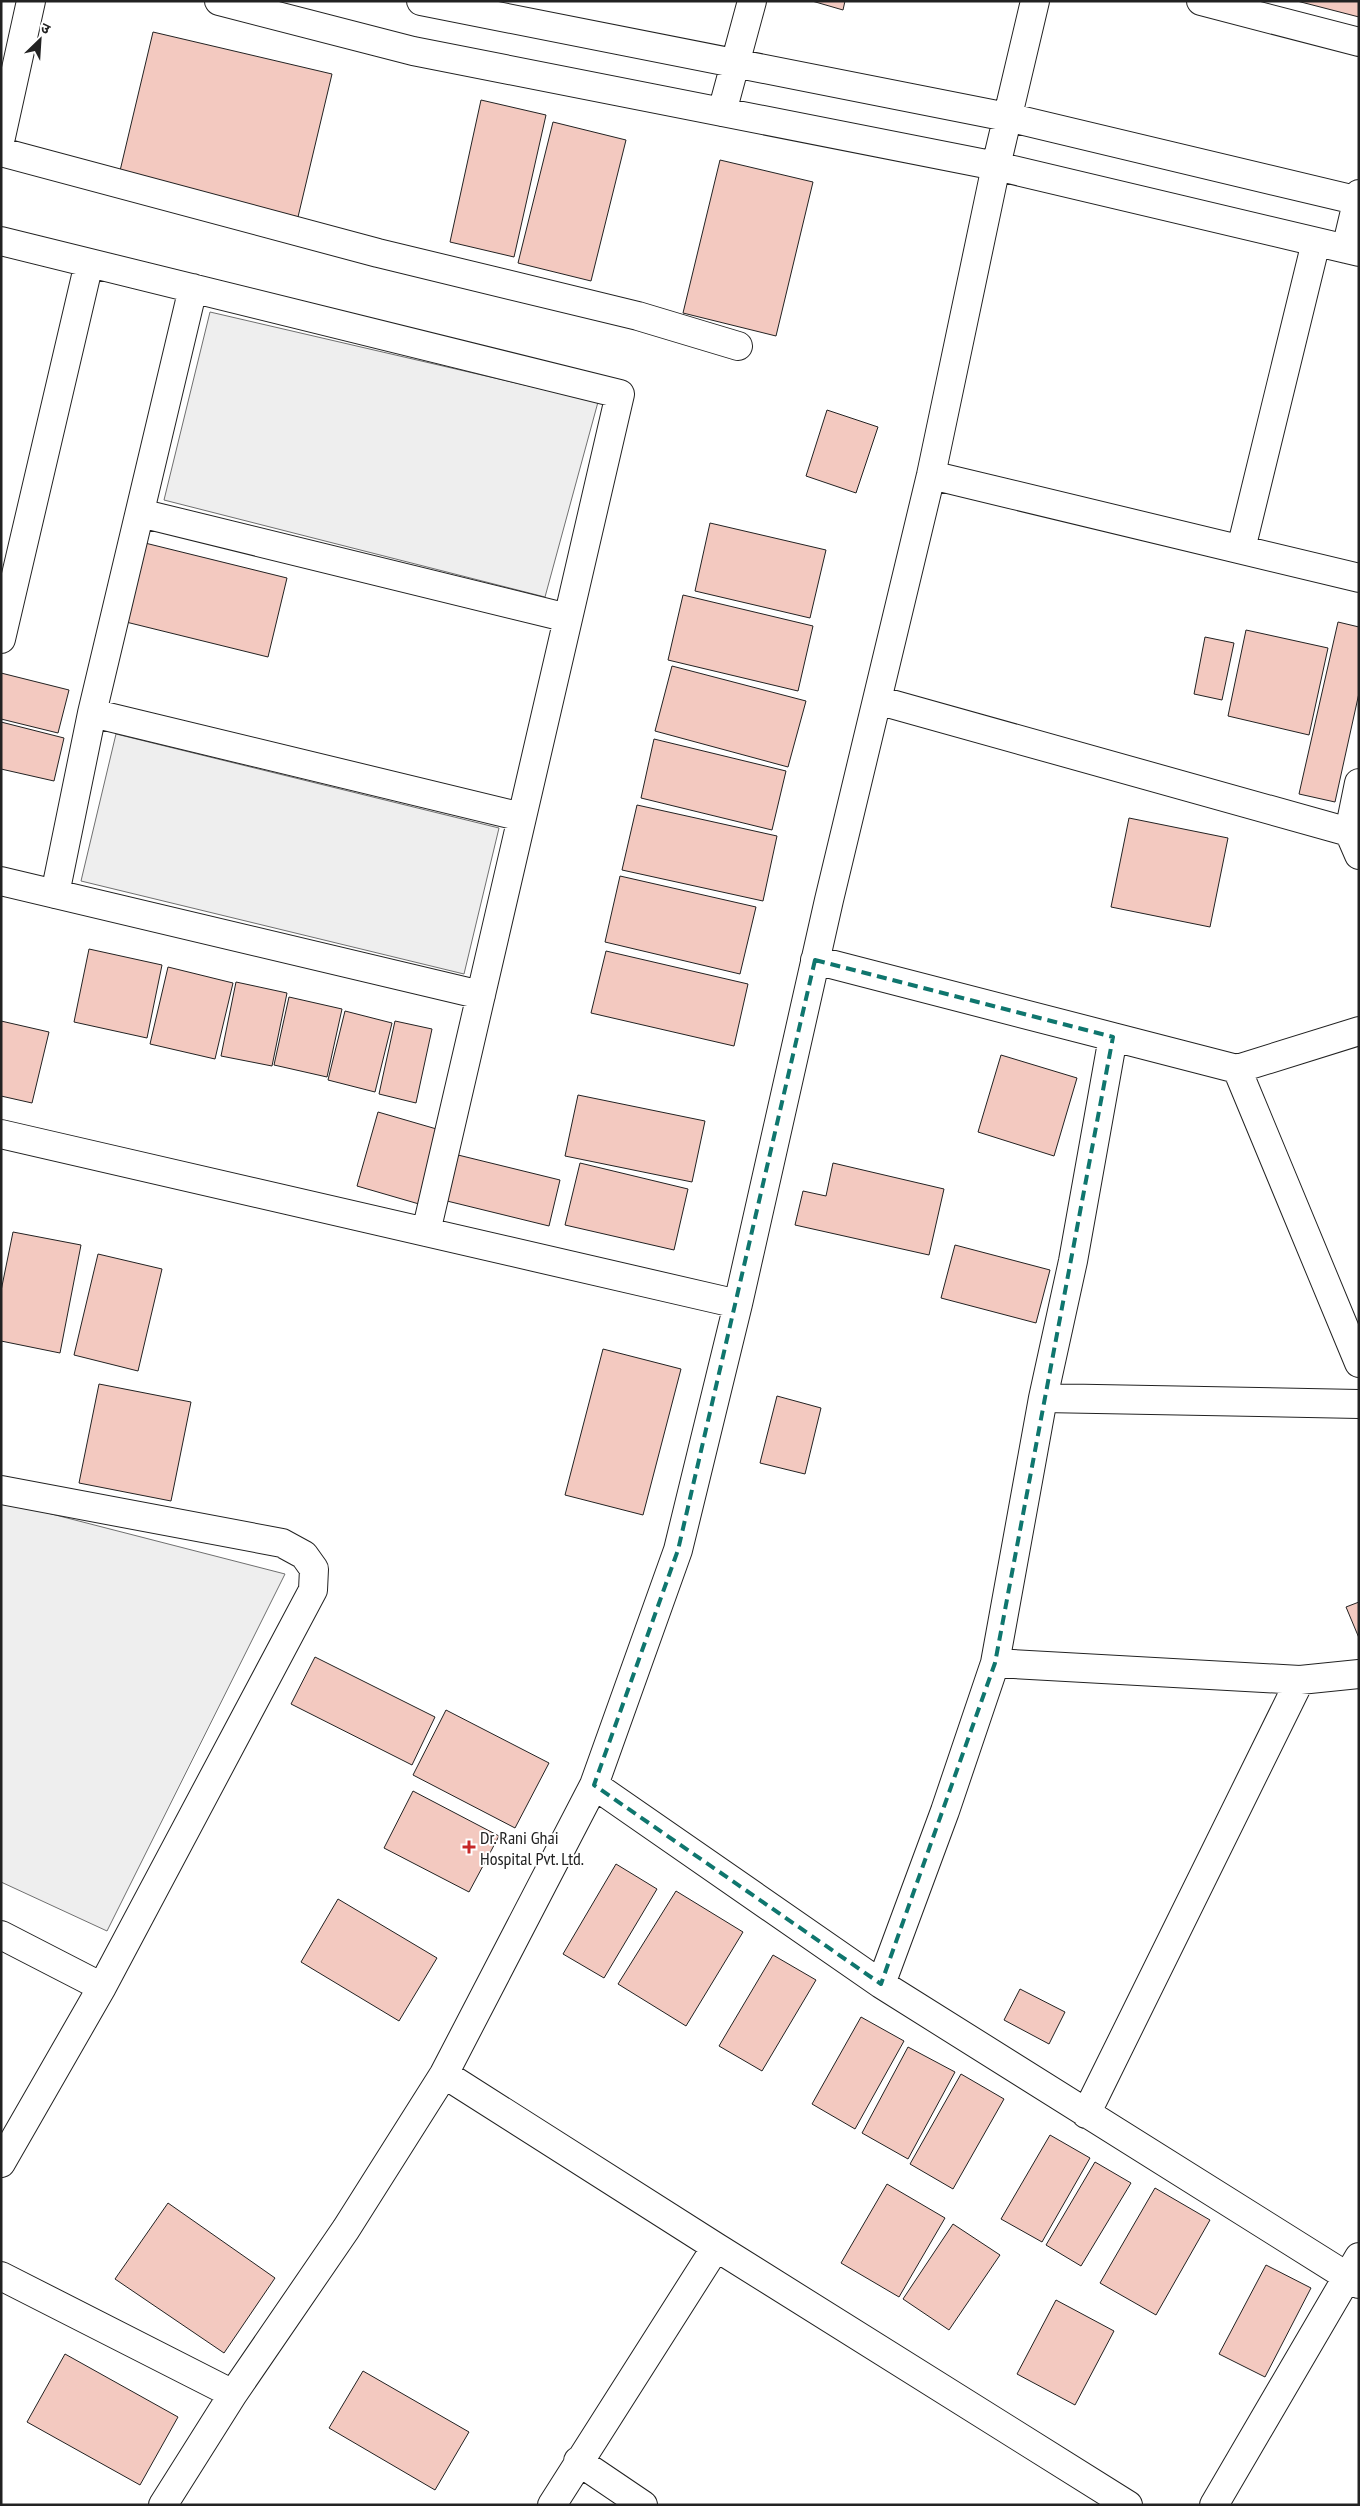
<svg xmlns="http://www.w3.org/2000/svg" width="1360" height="2506" viewBox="0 0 1360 2506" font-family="'PT Sans Narrow','Noto Sans Devanagari',sans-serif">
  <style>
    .green { fill: #eee; stroke: #6f6f6f }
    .building { fill: #f3c9c0; stroke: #222 }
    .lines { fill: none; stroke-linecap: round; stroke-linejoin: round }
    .minor-casing { stroke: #222; stroke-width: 30 }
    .minor { stroke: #fff; stroke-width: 28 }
    .marked { fill: none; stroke: #0f766e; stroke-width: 4; stroke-dasharray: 10 6; stroke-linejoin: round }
    .poi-dot { fill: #c62828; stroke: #fff; stroke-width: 2 }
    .labels { text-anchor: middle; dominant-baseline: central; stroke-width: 4; stroke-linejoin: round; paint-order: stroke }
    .poi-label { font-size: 18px; fill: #222; stroke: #fff; text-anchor: start }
  </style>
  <rect width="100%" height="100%" fill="#fff"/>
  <path class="green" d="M 210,312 L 598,402 L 545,597 L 164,500 Z
    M 116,734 L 499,828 L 464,974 L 81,881 Z
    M 1,1501 L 285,1574 L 107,1931 L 1,1882 Z"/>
  <path class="building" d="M 812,1 L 845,1 L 843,10 Z
    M 1297,1 L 1359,1 L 1359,17 Z
    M 153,32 L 332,74 L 298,217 L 119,175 Z
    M 481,100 L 546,115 L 514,257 L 450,242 Z
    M 553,122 L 626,140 L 591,281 L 518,263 Z
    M 720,160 L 813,182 L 776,336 L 683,313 Z
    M 827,410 L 878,427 L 856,493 L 806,476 Z
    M 710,523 L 826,550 L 810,618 L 695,591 Z
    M 145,543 L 287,578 L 268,657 L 126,622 Z
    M 683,595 L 813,626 L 798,691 L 668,660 Z
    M 1338,622 L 1359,627 L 1359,693 L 1335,802 L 1299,794 Z
    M 1246,630 L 1328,648 L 1309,735 L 1228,716 Z
    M 1205,637 L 1234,643 L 1222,700 L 1194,694 Z
    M 672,666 L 806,701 L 788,767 L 655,731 Z
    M 1,673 L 69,690 L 58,733 L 1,719 Z
    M 1,722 L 64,738 L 54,781 L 1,769 Z
    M 654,739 L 786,771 L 772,830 L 641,798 Z
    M 637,805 L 777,836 L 763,901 L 622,870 Z
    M 1129,818 L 1228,838 L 1210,927 L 1111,907 Z
    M 620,876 L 756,907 L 740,974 L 605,942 Z
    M 89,949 L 162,965 L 147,1038 L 74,1022 Z
    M 606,951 L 748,984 L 734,1046 L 591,1013 Z
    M 168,967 L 233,983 L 215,1059 L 150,1044 Z
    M 236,982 L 287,993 L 272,1066 L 221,1056 Z
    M 289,997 L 342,1009 L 327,1077 L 274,1065 Z
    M 345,1011 L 392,1023 L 375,1092 L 328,1080 Z
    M 1,1021 L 49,1032 L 32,1103 L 1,1096 Z
    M 395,1021 L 432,1029 L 416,1103 L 379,1094 Z
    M 1001,1055 L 1077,1078 L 1054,1156 L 978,1132 Z
    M 578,1095 L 705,1121 L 692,1182 L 565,1156 Z
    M 378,1112 L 440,1130 L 419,1204 L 357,1186 Z
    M 458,1155 L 560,1180 L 549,1226 L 447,1201 Z
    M 580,1163 L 688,1189 L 674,1250 L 565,1225 Z
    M 833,1163 L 944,1189 L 929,1255 L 795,1225 L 803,1191 L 826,1196 Z
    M 13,1232 L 81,1245 L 60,1353 L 1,1341 L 1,1291 Z
    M 955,1245 L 1050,1270 L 1036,1323 L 941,1298 Z
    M 98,1254 L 162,1269 L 138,1371 L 74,1355 Z
    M 603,1349 L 681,1369 L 643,1515 L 565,1495 Z
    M 99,1384 L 191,1402 L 171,1501 L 79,1483 Z
    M 777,1396 L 821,1408 L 805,1474 L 760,1463 Z
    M 1359,1602 L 1359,1638 L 1346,1607 Z
    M 315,1657 L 435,1717 L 412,1765 L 291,1704 Z
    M 446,1710 L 549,1763 L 515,1828 L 413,1775 Z
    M 413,1791 L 499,1836 L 469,1892 L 384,1848 Z
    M 616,1864 L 657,1889 L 604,1978 L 563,1954 Z
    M 676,1891 L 743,1932 L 686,2026 L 618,1984 Z
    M 338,1899 L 437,1958 L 399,2021 L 301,1962 Z
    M 773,1955 L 816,1980 L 762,2071 L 719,2046 Z
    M 1020,1989 L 1065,2012 L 1049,2044 L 1004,2020 Z
    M 861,2017 L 904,2041 L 855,2129 L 812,2104 Z
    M 908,2047 L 955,2072 L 908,2159 L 862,2133 Z
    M 961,2074 L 1004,2099 L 953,2189 L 910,2164 Z
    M 1050,2135 L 1090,2158 L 1042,2242 L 1001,2219 Z
    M 1095,2162 L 1131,2183 L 1081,2266 L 1046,2245 Z
    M 887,2184 L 945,2218 L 899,2297 L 841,2263 Z
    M 1155,2188 L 1210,2220 L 1156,2315 L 1100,2283 Z
    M 168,2203 L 275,2278 L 224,2353 L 115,2279 Z
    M 953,2224 L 1000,2255 L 949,2330 L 903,2299 Z
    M 1266,2265 L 1311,2288 L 1265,2377 L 1219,2354 Z
    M 1056,2300 L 1114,2331 L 1075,2405 L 1017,2374 Z
    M 65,2354 L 178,2417 L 140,2485 L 27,2422 Z
    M 363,2371 L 469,2432 L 435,2490 L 329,2428 Z"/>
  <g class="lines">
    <g class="minor-casing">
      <path id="minor" d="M 219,1 L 413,51 L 996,166 L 1359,252
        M 421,1 L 1007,117 L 1359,201
        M 1201,1 L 1359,42
        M 722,112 L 752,1
        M 1,137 L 31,1
        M 1,152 L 378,253 L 638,316 L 738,346
        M 1,241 L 620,394 L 426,1232
        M 1346,249 L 1359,194
        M 931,475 L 1359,578
        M 140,513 L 568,618
        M 1241,549 L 1316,242
        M 1,639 L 89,263
        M 877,700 L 1349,832 L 1359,855
        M 92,713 L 522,817
        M 1349,832 L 1359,783
        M 1,881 L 481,995
        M 55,894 L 92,713 L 193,288
        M 815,960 L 1113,1037
        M 1359,1031 L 1237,1069 L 1113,1037 L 1073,1261 L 1043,1398 L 1359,1404
        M 1237,1069 L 1359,1363
        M 1,1134 L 738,1304
        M 1,1490 L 282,1543 L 304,1555 L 314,1569 L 313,1590 L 102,1987 L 1,2163
        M 995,1663 L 1043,1398
        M 594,1785 L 881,1984 L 1359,2284
        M 1,1935 L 102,1987
        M 881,1984 L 945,1811 L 995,1663 L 1300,1680 L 1359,1674
        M 444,2074 L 716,2247 L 1128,2505
        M 1086,2114 L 1300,1680
        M 1,2276 L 233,2394
        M 578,2461 L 643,2505
        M 163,2505 L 233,2394 L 346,2229 L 444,2074 L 594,1785 L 678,1550 L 738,1304 L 829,900 L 931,475 L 996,166 L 1035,1
        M 552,2505 L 716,2247
        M 1214,2505 L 1359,2257"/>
    </g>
    <use href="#minor" class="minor"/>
  </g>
  <path class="marked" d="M 815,960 L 1113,1037 L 995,1663 L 881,1984 L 594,1785 L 678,1550 Z"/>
  <path class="poi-dot" d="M466.5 1839.5h5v5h5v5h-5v5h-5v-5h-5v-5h5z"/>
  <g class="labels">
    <g class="poi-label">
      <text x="480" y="1837">Dr. Rani Ghai<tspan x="480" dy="21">Hospital Pvt. Ltd.</tspan></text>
    </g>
  </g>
  <rect width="1360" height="2506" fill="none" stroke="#222222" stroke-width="5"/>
  <g transform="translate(40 40) rotate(25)" stroke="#ffffff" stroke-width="4" paint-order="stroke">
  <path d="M0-4L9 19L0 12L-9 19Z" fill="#222222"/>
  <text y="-8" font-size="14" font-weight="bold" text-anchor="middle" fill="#222222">उ</text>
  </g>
</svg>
